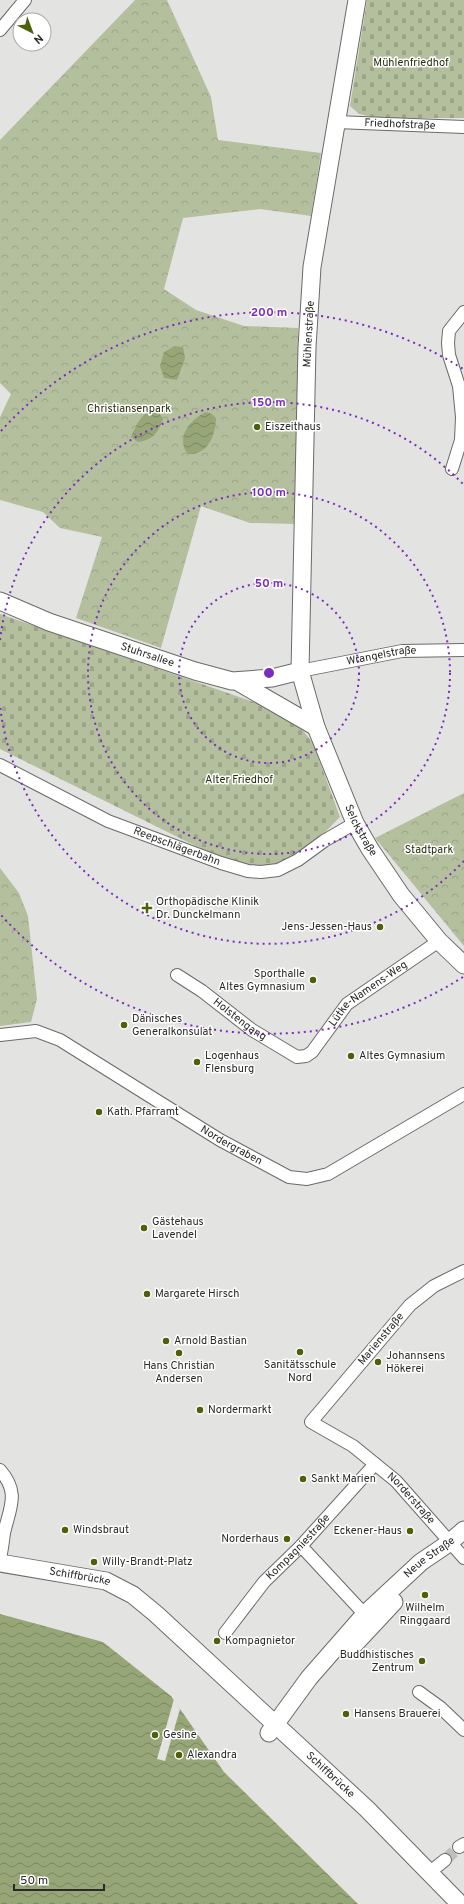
<svg xmlns="http://www.w3.org/2000/svg" width="464" height="1904" viewBox="0 0 464 1904" font-family="Overpass,sans-serif">
  <style>
    .forest { fill: url(#forest-crowns) }
    .cemetery { fill: url(#cemetery-stones) }
    .water { fill: url(#water-waves) }
    .pier { fill: #e3e4e1 }
    .lines { fill: none; stroke-linecap: round; stroke-linejoin: round }
    .street-tunnel { stroke: #bebfbc; stroke-width: 12; stroke-dasharray: 12 6; stroke-linecap: butt }
    .street-casing { stroke: #6a6b69; stroke-width: 14 }
    .secondary-casing { stroke: #6a6b69; stroke-width: 19 }
    .street { stroke: #fff; stroke-width: 12 }
    .secondary { stroke: #fff; stroke-width: 17 }
    .ring { fill: none; stroke: #7b2cbf; stroke-width: 2; stroke-dasharray: 2 4 }
    .poi-dot { fill: #4c610a; stroke: #fff; stroke-width: 1.5 }
    .labels { text-anchor: middle; dominant-baseline: central; stroke-width: 3; stroke-linejoin: round; paint-order: stroke }
    .park-label { font-size: 11px; fill: #26300b; stroke: #fff }
    .street-label { font-size: 11px; fill: #292a28; stroke: #fff }
    .poi-label { font-size: 11px; fill: #292a28; stroke: #fff; text-anchor: start }
    .centre { fill: #7b2cbf; stroke: #fff; stroke-width: 2 }
    .ring-label { font-size: 12px; text-anchor: middle; font-weight: bold; fill: #7b2cbf; stroke: #fff; stroke-width: 3; stroke-linejoin: round; paint-order: stroke }
  </style>
  <defs>
    <pattern id="forest-crowns" width="20" height="18" patternUnits="userSpaceOnUse"><rect width="20" height="18" fill="#b4bf9e"/><path d="M2 6a3 3 0 1 1 6 0M12 15a3 3 0 1 1 6 0" fill="none" stroke="#9ba488"/></pattern>
    <pattern id="cemetery-stones" width="16" height="16" patternUnits="userSpaceOnUse"><rect width="16" height="16" fill="#b4bf9e"/><path d="M2 7V4a2 2 0 0 1 4 0v3zM10 15v-3a2 2 0 0 1 4 0v3z" fill="#9ba488"/></pattern>
    <pattern id="water-waves" width="16" height="10" patternUnits="userSpaceOnUse"><rect width="16" height="10" fill="#96a677"/><path d="M0 5q4-4 8 0t8 0" fill="none" stroke="#7a8762"/></pattern>
  </defs>
  <rect width="100%" height="100%" fill="#e3e4e1"/>
  <path class="forest" d="M 135,0 L 167,0 L 211,97 L 218,140 L 321,153 L 311,216 L 260,209 L 183,218 L 164,289 L 196,310 L 244,326 L 298,328 L 296,524 L 250,523 L 201,506 L 161,648 L 76,618 L 102,537 L 60,528 L 43,512 L 0,500 L 0,417 L 11,394 L 0,383 L 0,140 Z
    M 464,793 L 464,946 L 375,838 Z
    M 0,868 L 19,893 L 28,916 L 37,999 L 31,1022 L 0,1026 Z"/>
  <path class="cemetery" d="M 367,0 L 464,0 L 464,118 L 376,118 L 359,114 L 350,106 Z
    M 0,614 L 268,707 L 296,722 L 313,743 L 340,817 C 326,831 297,864 277,866 C 259,868 240,863 222,859 L 0,749 Z"/>
  <path class="water" d="M 175,346 L 183,347 L 185,358 L 177,380 L 164,378 L 160,366 L 164,352 Z
    M 156,408 L 163,419 C 158,433 153,440 138,442 L 131,437 C 137,423 141,414 156,408 Z
    M 206,412 L 212,414 L 216,418 C 216,435 207,456 188,454 C 175,439 190,419 206,412 Z
    M 0,1614 L 103,1642 L 171,1696 L 224,1772 L 358,1904 L 0,1904 Z"/>
  <path class="pier" d="M 174,1699 L 180,1709 L 165,1761 L 157,1759 Z"/>
  <g class="lines">
    <path class="street-tunnel" d="M 445,1860 L 459,1847"/>
    <g class="street-casing">
      <g id="street">
        <path d="M 0,30 L 25,0"/>
        <path id="s1" d="M 336,122 L 464,127"/>
        <path d="M 452,469 L 461,440 L 462,417 L 459,386 L 449,355 L 448,343 L 449,331 L 464,312"/>
        <path id="s2" d="M 300,671 L 402,651 L 464,650"/>
        <path id="s3" d="M 0,765 L 108,821 L 221,863 L 248,871 L 261,872 L 278,870 L 298,860 L 324,841 L 355,823"/>
        <path id="s4" d="M 177,975 L 202,991 L 252,1030 L 297,1057 L 306,1056 L 312,1052 L 347,1004 L 439,941"/>
        <path id="s5" d="M 0,1035 L 36,1031 L 60,1040 L 220,1140 L 289,1177 L 307,1179 L 328,1174 L 464,1094"/>
        <path id="s6" d="M 464,1271 L 434,1286 L 410,1305 L 311,1422 L 353,1446 L 396,1481 L 464,1558"/>
        <path d="M 0,1470 C 20,1493 10,1507 4,1533 C 3,1541 2,1550 0,1558"/>
        <path d="M 301,1546 L 369,1619"/>
        <path id="s7" d="M 225,1633 L 264,1582 L 301,1546 L 375,1464"/>
        <path d="M 419,1692 L 441,1708 L 464,1730"/>
        <path d="M 459,1847 L 464,1844"/>
        <path d="M 430,1872 L 445,1860"/>
      </g>
    </g>
    <g class="secondary-casing">
      <g id="secondary">
        <path id="s8" d="M 357,0 L 312,267 L 307,347 L 300,671 L 316,727 L 355,823 L 370,849 L 401,895 L 439,941 L 464,965"/>
        <path id="s9" d="M 0,601 L 49,622 L 195,671 L 232,681 L 272,678 L 300,671"/>
        <path d="M 238,682 L 316,727"/>
        <path id="s10" d="M 0,1563 L 106,1581 L 133,1595 L 156,1614 L 367,1809 L 460,1904"/>
        <path d="M 352,1647 L 394,1602"/>
        <path id="s11" d="M 269,1733 L 309,1678 L 365,1614 L 421,1562 L 449,1543 L 464,1530"/>
      </g>
    </g>
    <use href="#street" class="street"/>
    <use href="#secondary" class="secondary"/>
  </g>
  <g class="ring">
    <circle cx="269" cy="673" r="90"/>
    <circle cx="269" cy="673" r="181"/>
    <path d="M464 861A271 271 0 0 1 0 706M0 640A271 271 0 0 1 464 485"/>
    <path d="M463 977A361 361 0 0 1 1 915M1 431A361 361 0 0 1 463 369"/>
  </g>
  <g class="poi-dot">
    <circle cx="257" cy="427" r="4"/>
    <path d="M145 902h4v4h4v4h-4v4h-4v-4h-4v-4h4z"/>
    <circle cx="380" cy="927" r="4"/>
    <circle cx="313" cy="980" r="4"/>
    <circle cx="124" cy="1025" r="4"/>
    <circle cx="351" cy="1056" r="4"/>
    <circle cx="197" cy="1062" r="4"/>
    <circle cx="99" cy="1112" r="4"/>
    <circle cx="144" cy="1228" r="4"/>
    <circle cx="147" cy="1294" r="4"/>
    <circle cx="166" cy="1341" r="4"/>
    <circle cx="300" cy="1352" r="4"/>
    <circle cx="179" cy="1353" r="4"/>
    <circle cx="378" cy="1362" r="4"/>
    <circle cx="200" cy="1410" r="4"/>
    <circle cx="303" cy="1479" r="4"/>
    <circle cx="65" cy="1530" r="4"/>
    <circle cx="410" cy="1531" r="4"/>
    <circle cx="287" cy="1539" r="4"/>
    <circle cx="94" cy="1562" r="4"/>
    <circle cx="425" cy="1595" r="4"/>
    <circle cx="217" cy="1641" r="4"/>
    <circle cx="422" cy="1661" r="4"/>
    <circle cx="346" cy="1714" r="4"/>
    <circle cx="155" cy="1735" r="4"/>
    <circle cx="179" cy="1755" r="4"/>
  </g>
  <g class="labels">
    <g class="park-label">
      <text x="411" y="63">Mühlenfriedhof</text>
      <text x="129" y="409">Christiansenpark</text>
      <text x="239" y="780">Alter Friedhof</text>
      <text x="429" y="850">Stadtpark</text>
    </g>
    <g class="street-label">
      <text stroke="none"><textPath href="#s1" startOffset="64">Friedhofstraße</textPath></text>
      <text transform="translate(309 334) rotate(-87)">Mühlenstraße</text>
      <text stroke="none"><textPath href="#s9" startOffset="157">Stuhrsallee</textPath></text>
      <text stroke="none"><textPath href="#s2" startOffset="83">Wrangelstraße</textPath></text>
      <text stroke="none"><textPath href="#s8" startOffset="846">Selckstraße</textPath></text>
      <text stroke="none"><textPath href="#s3" startOffset="195">Reepschlägerbahn</textPath></text>
      <text stroke="none"><textPath href="#s4" startOffset="244">Lütke-Namens-Weg</textPath></text>
      <text stroke="none"><textPath href="#s4" startOffset="77">Holstengang</textPath></text>
      <text stroke="none"><textPath href="#s5" startOffset="263">Nordergraben</textPath></text>
      <text transform="translate(381 1339) rotate(-50)">Marienstraße</text>
      <text stroke="none"><textPath href="#s6" startOffset="344">Norderstraße</textPath></text>
      <text stroke="none"><textPath href="#s7" startOffset="113">Kompagniestraße</textPath></text>
      <text stroke="none"><textPath href="#s11" startOffset="239">Neue Straße</textPath></text>
      <text stroke="none"><textPath href="#s10" startOffset="81">Schiffbrücke</textPath></text>
      <text stroke="none"><textPath href="#s10" startOffset="405">Schiffbrücke</textPath></text>
    </g>
    <g class="poi-label">
      <text x="265" y="427">Eiszeithaus</text>
      <text x="156" y="902">Orthopädische Klinik<tspan x="156" dy="13">Dr. Dunckelmann</tspan></text>
      <text x="372" y="927" text-anchor="end">Jens-Jessen-Haus</text>
      <text x="305" y="974" text-anchor="end">Sporthalle<tspan x="305" dy="13">Altes Gymnasium</tspan></text>
      <text x="132" y="1019">Dänisches<tspan x="132" dy="13">Generalkonsulat</tspan></text>
      <text x="205" y="1056">Logenhaus<tspan x="205" dy="13">Flensburg</tspan></text>
      <text x="359" y="1056">Altes Gymnasium</text>
      <text x="107" y="1112">Kath. Pfarramt</text>
      <text x="152" y="1222">Gästehaus<tspan x="152" dy="13">Lavendel</tspan></text>
      <text x="155" y="1294">Margarete Hirsch</text>
      <text x="174" y="1341">Arnold Bastian</text>
      <text x="386" y="1356">Johannsens<tspan x="386" dy="13">Hökerei</tspan></text>
      <text x="300" y="1365" text-anchor="middle">Sanitätsschule<tspan x="300" dy="13">Nord</tspan></text>
      <text x="179" y="1366" text-anchor="middle">Hans Christian<tspan x="179" dy="13">Andersen</tspan></text>
      <text x="208" y="1410">Nordermarkt</text>
      <text x="311" y="1479">Sankt Marien</text>
      <text x="73" y="1530">Windsbraut</text>
      <text x="402" y="1531" text-anchor="end">Eckener-Haus</text>
      <text x="279" y="1539" text-anchor="end">Norderhaus</text>
      <text x="102" y="1562">Willy-Brandt-Platz</text>
      <text x="425" y="1608" text-anchor="middle">Wilhelm<tspan x="425" dy="13">Ringgaard</tspan></text>
      <text x="225" y="1641">Kompagnietor</text>
      <text x="414" y="1655" text-anchor="end">Buddhistisches<tspan x="414" dy="13">Zentrum</tspan></text>
      <text x="354" y="1714">Hansens Brauerei</text>
      <text x="163" y="1735">Gesine</text>
      <text x="187" y="1755">Alexandra</text>
    </g>
  </g>
  <circle cx="269" cy="673" r="6" class="centre"/>
  <g class="ring-label">
    <text x="269" y="316">200 m</text>
    <text x="269" y="406">150 m</text>
    <text x="269" y="496">100 m</text>
    <text x="269" y="587">50 m</text>
  </g>
  <g transform="translate(32 32) rotate(138)"><circle r="19" fill="#ffffff" stroke="#a9aaa9"/>
  <path d="M0-3L7 15L0 10L-7 15Z" fill="#4c610a"/>
  <text y="-6" font-size="11" font-weight="bold" text-anchor="middle" fill="#292a28">N</text>
  </g>
  <path d="M14 1884v6h90v-6" fill="none" stroke="#292a28" stroke-width="2"/>
  <text x="20" y="1884" font-size="12" fill="#292a28" stroke="#ffffff" stroke-width="3" paint-order="stroke">50 m</text>
</svg>
